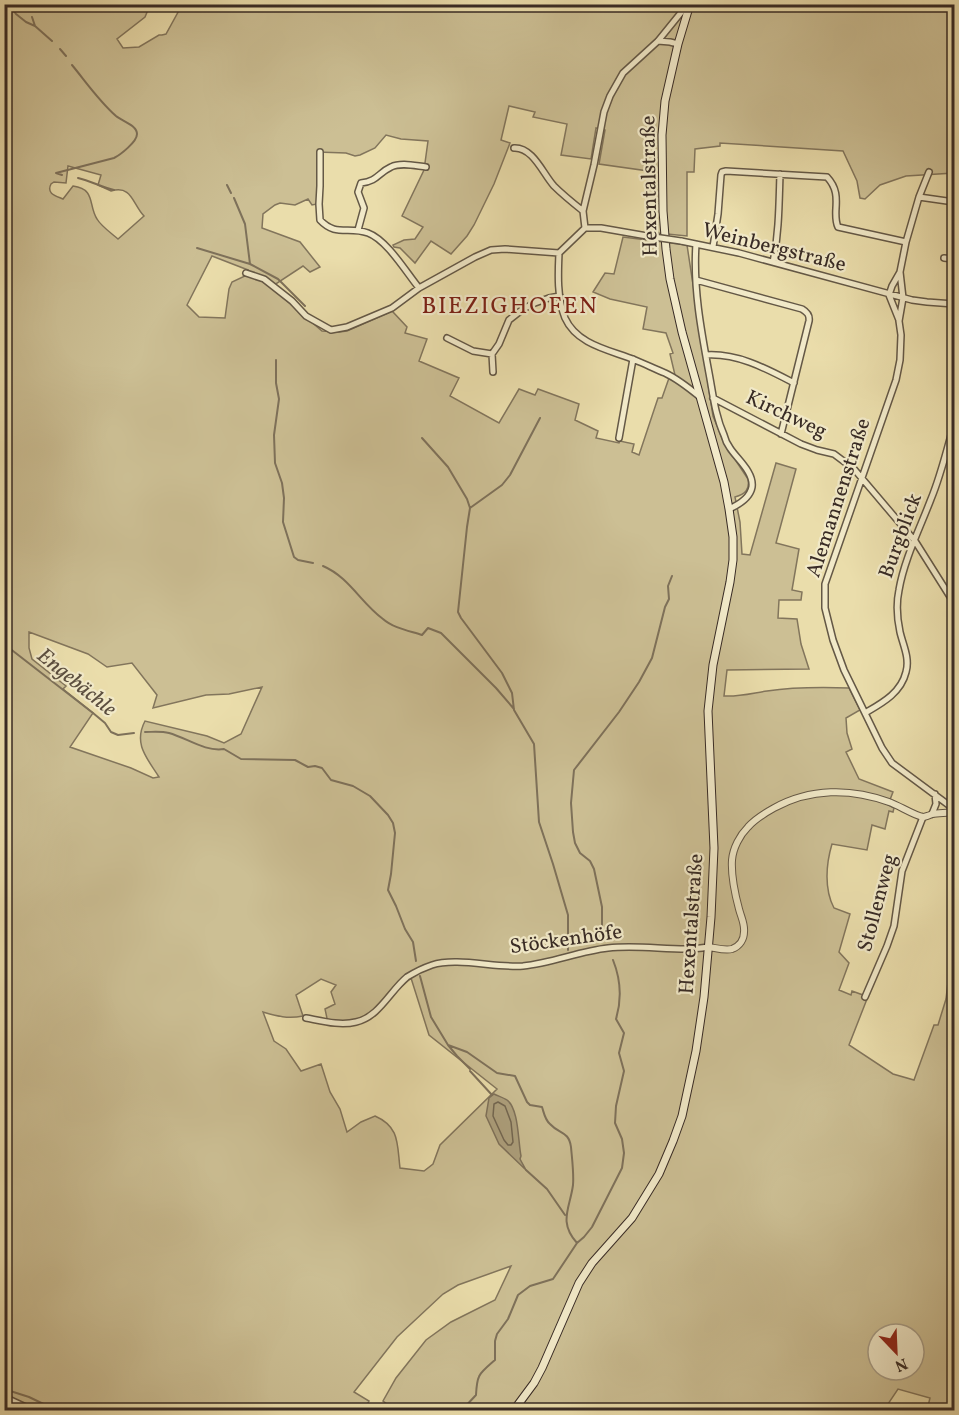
<svg xmlns="http://www.w3.org/2000/svg" width="959" height="1415" viewBox="0 0 959 1415" font-family="Vollkorn,serif">
  <style>
    .green { fill: #ccbf94; stroke: #82755c; stroke-width: 1.5; fill-rule: evenodd }
    .water { fill: #ada07d; stroke: #7e715a; stroke-width: 1.5 }
    .lines { fill: none; stroke-linecap: round; stroke-linejoin: round }
    .shore { stroke: #726651; stroke-width: 1.5 }
    .stream { stroke: #7e715a; stroke-width: 2 }
    .minor-casing { stroke: #645846; stroke-width: 8 }
    .tertiary-casing { stroke: #645846; stroke-width: 8 }
    .secondary-casing { stroke: #382b25; stroke-width: 9 }
    .minor { stroke: #f1e9c8; stroke-width: 5 }
    .tertiary { stroke: #f1e9c8; stroke-width: 6 }
    .secondary { stroke: #f1e9c8; stroke-width: 7 }
    .minor-bridge-casing { stroke: #645846; stroke-width: 8; stroke-linecap: butt }
    .minor-bridge { stroke: #f1e9c8; stroke-width: 5 }
    .labels { text-anchor: middle; dominant-baseline: central; stroke-width: 4.5; stroke-linejoin: round; paint-order: stroke }
    .street-label { font-size: 21px; fill: #382b25; stroke: #f1e9c8 }
    .water-label { font-size: 22px; font-style: italic; fill: #5b4e3f; stroke: #f1e9c8 }
    .quarter-label { font-size: 24px; letter-spacing: 1.5px; fill: #7a1f14; stroke: #f1e9c8 }
  </style>
  <rect width="100%" height="100%" fill="#eaddab"/>
  <filter id="stains"><feTurbulence type="fractalNoise" baseFrequency=".00333" numOctaves="4"/><feColorMatrix values="0 0 0 0 .2 0 0 0 0 .09 0 0 0 0 .02 0 0 0 .5 -.17"/></filter>
  <radialGradient id="worn" r=".72"><stop offset=".6" stop-color="#630" stop-opacity="0"/><stop offset="1" stop-color="#630" stop-opacity=".3"/></radialGradient>
  <path class="green" d="M 5,5 L 150,5 L 145,17 L 117,39 L 123,48 L 139,47 L 159,35 L 162,35 L 166,34 L 182,5 L 954,5 L 954,173 L 906,176 L 880,185 L 865,199 L 860,198 L 857,181 L 843,151 L 720,143 L 720,146 L 695,149 L 694,172 L 687,172 L 687,236 L 647,232 L 648,171 L 599,164 L 605,130 L 596,128 L 591,159 L 561,155 L 567,124 L 533,117 L 535,112 L 509,106 L 501,140 L 510,143 L 494,184 L 474,225 L 467,236 L 451,254 L 431,241 L 415,263 L 400,248 L 394,247 L 393,245 L 404,240 L 415,239 L 423,227 L 402,216 L 424,170 L 428,141 L 401,139 L 386,135 L 375,148 L 360,155 L 355,156 L 346,153 L 317,152 L 318,185 L 317,204 L 312,205 L 308,199 L 295,205 L 280,203 L 275,205 L 263,214 L 262,228 L 300,242 L 320,267 L 310,272 L 303,266 L 271,287 L 322,331 L 339,332 L 347,331 L 392,311 L 407,327 L 405,333 L 427,339 L 419,361 L 459,378 L 450,396 L 499,423 L 519,389 L 535,395 L 538,389 L 579,404 L 575,420 L 598,431 L 596,438 L 619,443 L 620,441 L 634,444 L 632,452 L 639,455 L 658,398 L 662,398 L 669,378 L 675,375 L 670,354 L 673,353 L 666,333 L 643,329 L 647,307 L 610,299 L 593,292 L 605,273 L 614,274 L 623,237 L 687,245 L 713,416 L 724,443 L 748,479 C 750,490 745,494 735,497 L 740,522 L 742,554 L 750,555 L 776,463 L 796,469 L 776,543 L 799,549 L 792,590 L 802,592 L 801,600 L 779,600 L 778,618 L 797,619 L 801,644 L 809,669 L 727,670 L 724,696 C 739,697 753,693 767,691 C 794,687 821,687 849,688 L 860,710 L 846,718 L 847,733 L 852,749 L 846,752 L 859,779 L 893,792 L 888,805 L 894,808 L 893,812 L 889,811 L 885,829 L 872,825 L 867,850 L 832,844 C 826,864 824,889 834,908 L 850,914 L 839,952 L 849,963 L 839,990 L 851,995 L 852,991 L 863,995 L 867,999 L 849,1045 L 893,1074 L 914,1080 L 934,1025 L 938,1025 L 946,999 L 949,974 L 954,973 L 954,1410 L 927,1410 L 930,1398 L 898,1389 L 884,1410 L 395,1410 L 383,1401 L 396,1378 L 426,1340 L 451,1322 L 495,1300 L 511,1266 L 458,1285 L 443,1294 L 397,1337 L 354,1392 L 369,1401 L 364,1410 L 5,1410 ZM 68,166 L 101,175 L 98,185 L 111,191 C 132,185 132,203 144,216 L 118,239 C 111,233 101,226 97,219 C 88,205 96,189 73,186 L 63,199 C 56,196 46,194 51,184 L 54,182 L 66,183 ZM 212,256 L 248,270 L 245,276 L 232,282 L 229,289 L 225,318 L 199,317 L 187,305 ZM 29,632 L 88,654 L 107,667 L 132,663 L 157,695 L 153,708 L 206,695 L 229,694 L 262,687 L 241,734 L 224,743 L 207,736 L 145,721 C 133,744 147,758 159,777 L 153,778 L 131,768 L 70,747 L 93,713 L 63,689 L 66,686 L 32,659 L 29,648 ZM 411,978 L 429,1035 L 497,1089 L 440,1145 L 433,1164 L 424,1171 L 400,1168 C 397,1144 400,1127 375,1116 L 361,1122 L 347,1132 L 340,1109 L 330,1092 L 321,1064 L 301,1071 L 286,1049 L 274,1041 L 263,1012 C 277,1016 287,1019 303,1016 L 296,995 L 321,979 L 336,985 L 331,992 L 335,1004 L 325,1009 L 328,1023 L 365,1019 L 379,1008 ZM 878,1334 L 914,1334 L 914,1370 L 878,1370 Z"/>
  <path class="water" d="M 494,1094 C 498,1096 504,1098 507,1100 C 519,1109 518,1142 521,1156 L 520,1159 L 526,1170 L 499,1144 L 486,1116 L 489,1098 Z"/>
  <g class="lines">
    <path class="shore" d="M 498,1102 L 505,1106 L 511,1122 L 513,1142 L 511,1145 L 508,1145 L 504,1140 L 493,1116 L 494,1104 Z"/>
    <path class="stream" d="M 9,4 L 16,14 L 26,22 L 35,26 L 52,41
      M 32,17 L 35,26
      M 60,49 L 66,56
      M 62,175 L 56,173 L 114,158 C 120,155 137,142 137,134 C 137,125 122,121 116,116 C 99,101 86,82 72,65
      M 78,178 C 91,181 101,187 114,190
      M 227,185 L 231,193
      M 234,198 L 245,224 L 250,264
      M 197,248 L 250,264 L 278,279 L 305,306
      M 276,360 L 276,383 L 279,399 L 274,435 L 275,463 L 282,483 L 284,498 L 283,522 L 294,557 L 298,560 L 313,563
      M 422,438 L 448,467 L 467,499 L 470,508 L 467,527 L 458,612 L 461,618 L 502,673 L 512,693 L 514,710 L 534,744 L 539,822 L 553,864 L 568,915 L 568,950
      M 470,508 L 502,485 L 510,475 L 540,418
      M 323,566 C 349,577 361,603 383,619 C 393,628 410,631 422,635 L 428,628 L 441,633 L 496,688 L 514,709
      M 4,644 L 93,713 L 105,723 L 111,732 L 118,735 L 134,733
      M 145,732 C 153,732 161,731 169,733 C 187,738 205,752 224,749 L 241,759 L 295,760 L 308,767 L 315,766 L 322,768 L 331,780 L 353,786 L 370,796 L 388,815 L 393,823 L 395,833 L 391,874 L 388,890 L 396,906 L 405,929 L 413,942 L 416,961
      M 602,939 L 602,907 L 594,869 L 590,861 L 580,853 L 575,843 L 573,832 L 571,803 L 574,770 L 619,712 L 639,682 L 652,658 L 665,607 L 669,599 L 668,586 L 672,576
      M 420,976 L 431,1017 L 448,1045 L 467,1052 L 497,1073 L 515,1076 L 527,1102 L 530,1105 L 542,1107 C 544,1113 545,1120 550,1124 C 559,1134 569,1131 571,1147 C 572,1159 574,1173 573,1185 C 570,1208 558,1222 577,1243 L 553,1279 L 530,1286 L 518,1295 L 508,1319 L 497,1334 L 495,1341 L 495,1360 C 479,1374 477,1374 476,1395 L 462,1410
      M 448,1045 L 457,1056 L 470,1069
      M 470,1071 L 492,1095
      M 526,1170 L 547,1189 L 565,1215
      M 577,1243 L 584,1237 L 592,1227 L 622,1168 L 624,1153 L 622,1139 L 615,1123 L 616,1106 L 624,1071 L 619,1053 L 624,1033 L 616,1019 C 622,999 621,980 613,960
      M 4,1389 L 29,1397 L 56,1410"/>
    <g class="minor-casing">
      <path id="minor" d="M 658,41 L 670,42 L 678,44
        M 514,148 C 533,147 543,174 554,186 C 563,195 573,203 583,211
        M 320,152 L 320,186 L 319,204 L 320,220 C 336,237 348,226 368,233 C 387,240 406,272 419,288
        M 919,197 L 954,202
        M 585,228 L 583,211 L 594,165 L 604,112 L 610,96 L 623,73 L 658,41 L 688,4
        M 585,228 L 601,228 L 647,236
        M 358,230 L 364,208 L 358,192 L 361,183 C 378,181 378,173 391,167 C 401,162 416,166 426,167
        M 681,241 L 739,253 L 912,300 L 927,302 L 954,304
        M 696,244 C 693,287 701,330 709,373 C 713,394 715,415 724,435 C 725,439 727,444 730,448 C 737,459 754,472 752,487 C 750,498 738,505 729,509
        M 713,247 L 718,214 L 721,175 L 722,172 L 726,171 L 827,177 C 844,195 831,212 838,227 L 906,242
        M 559,253 C 558,274 557,298 565,318 C 577,345 610,350 635,360 C 645,364 655,369 665,373 C 678,379 689,388 700,397
        M 559,253 L 585,228
        M 944,258 L 954,259
        M 773,262 C 779,233 779,204 780,174
        M 900,272 L 903,298 L 899,321 L 901,335 L 900,360 L 896,380 L 825,584 L 825,608 L 833,640 L 844,670 L 882,748 L 892,763 L 954,809
        M 246,273 L 264,279 L 292,301 L 306,316 L 331,330 L 347,327 L 392,308 L 419,288 L 475,257 L 491,250 L 505,249 L 559,253
        M 696,280 L 802,309 C 807,312 810,315 809,321 L 781,434
        M 899,320 L 889,295 L 892,286 L 900,272 L 906,242 L 919,197 L 929,172
        M 447,338 L 473,351 L 492,354
        M 706,355 C 738,353 767,369 794,383
        M 493,372 L 492,354 L 499,344 L 509,320 L 523,309 L 535,303 L 549,298 L 560,296
        M 713,398 L 801,444 L 817,450 L 834,454 L 854,469 L 915,541 L 954,603
        M 619,438 L 633,359
        M 865,713 C 882,703 901,693 906,672 C 910,658 903,645 900,632 C 897,618 896,604 899,590 C 904,560 920,528 931,499 C 941,475 947,449 954,424
        M 932,814 L 936,804 L 935,794
        M 865,997 L 887,946 L 894,926 L 902,871 L 923,817
        M 306,1018 C 322,1021 340,1026 356,1022 C 379,1017 390,991 407,977 C 415,972 423,968 432,965 C 456,957 496,968 523,966 C 552,963 580,951 608,948 C 634,945 660,949 686,949 C 694,949 702,948 709,947
        M 4,1397 L 32,1410"/>
    </g>
    <g class="tertiary-casing">
      <path id="tertiary" d="M 709,947 C 716,948 725,951 732,949 C 740,946 744,939 744,932 C 745,924 741,917 739,909 C 735,894 731,875 732,860 C 733,848 740,835 748,827 C 755,819 765,813 774,808 C 810,788 851,788 889,802 C 898,805 915,816 923,817 C 924,817 931,815 932,814 C 939,813 947,813 954,812"/>
    </g>
    <g class="secondary-casing">
      <path id="secondary" d="M 514,1410 L 534,1383 L 542,1368 L 579,1283 L 592,1263 L 632,1218 L 659,1174 L 673,1141 L 682,1116 L 696,1051 L 704,997 L 711,917 L 714,848 L 708,711 L 713,665 L 730,582 L 733,560 L 733,537 L 729,509 L 724,482 L 682,332 L 670,279 L 666,249 L 663,211 L 662,135 L 665,101 L 678,44 L 690,4"/>
    </g>
    <use href="#minor" class="minor"/>
    <use href="#tertiary" class="tertiary"/>
    <use href="#secondary" class="secondary"/>
    <g class="minor-bridge-casing">
      <path id="minor-bridge" d="M 647,236 L 681,241"/>
    </g>
    <use href="#minor-bridge" class="minor-bridge"/>
  </g>
  <g class="labels">
    <g class="street-label">
      <text transform="translate(650 186) rotate(-91)">Hexentalstraße</text>
      <text transform="translate(774 248) rotate(14)">Weinbergstraße</text>
      <text transform="translate(786 415) rotate(25)">Kirchweg</text>
      <text transform="translate(839 498) rotate(-72)">Alemannenstraße</text>
      <text transform="translate(901 536) rotate(-70)">Burgblick</text>
      <text transform="translate(878 903) rotate(-75)">Stollenweg</text>
      <text transform="translate(692 924) rotate(-86)">Hexentalstraße</text>
      <text transform="translate(566 940) rotate(-8)">Stöckenhöfe</text>
    </g>
    <g class="water-label">
      <text transform="translate(76 683) rotate(39)">Engebächle</text>
    </g>
    <g class="quarter-label">
      <text x="510" y="307">BIEZIGHOFEN</text>
    </g>
  </g>
  <rect width="959" height="1415" fill="none" stroke="#eaddab" stroke-width="24"/>
  <rect x="6" y="6" width="947" height="1403" fill="none" stroke="#382b25" stroke-width="3"/>
  <rect x="12" y="12" width="935" height="1391" fill="none" stroke="#382b25" stroke-width="1.5"/>
  <g transform="translate(896 1352) rotate(157)"><circle r="28" fill="#f1e9c8" stroke="#a79d87" stroke-width="1.5"/>
  <path d="M0-4.5L10 22L0 15L-10 22Z" fill="#8f2418"/>
  <text y="-9" font-size="16" font-weight="bold" text-anchor="middle" fill="#382b25">N</text>
  </g>
  <rect width="100%" height="100%" filter="url(#stains)"/>
  <rect width="100%" height="100%" fill="url(#worn)"/>
</svg>
